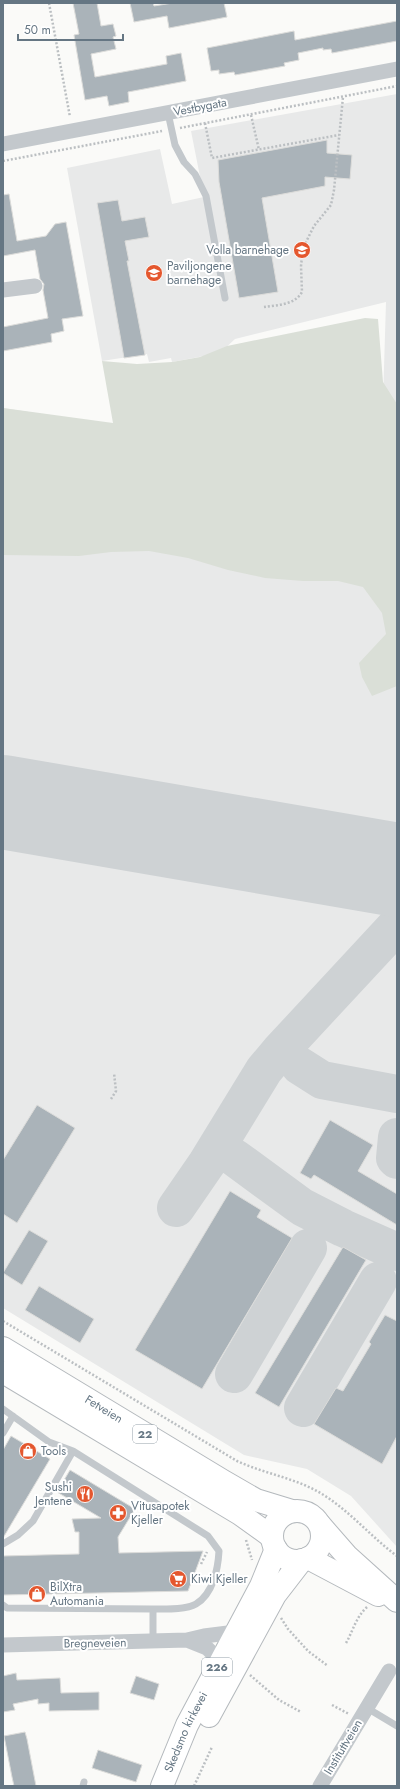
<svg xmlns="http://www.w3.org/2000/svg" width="400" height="1789" viewBox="0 0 400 1789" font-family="Jost,sans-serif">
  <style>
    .built { fill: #e8e9e9 }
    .green { fill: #dadfd7 }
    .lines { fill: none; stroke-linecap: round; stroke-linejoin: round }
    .taxiway { stroke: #ced2d4; stroke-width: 38 }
    .runway { stroke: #ced2d4; stroke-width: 94 }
    .building { fill: #aab3b9; stroke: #dcdcda }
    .trunk-casing { stroke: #b4b9bd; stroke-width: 24 }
    .path { stroke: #bbbfc2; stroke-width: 2.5; stroke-dasharray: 2 2; stroke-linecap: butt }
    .service { stroke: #c3c8cc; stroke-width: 7 }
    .minor { stroke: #c3c8cc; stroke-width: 15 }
    .trunk { stroke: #fff; stroke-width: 22 }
    .labels { text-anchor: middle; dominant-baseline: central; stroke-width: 4; stroke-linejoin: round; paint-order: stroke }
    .shield { fill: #fff; stroke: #939fa8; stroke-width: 1 }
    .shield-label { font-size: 11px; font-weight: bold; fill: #657683 }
    .street-label { font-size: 12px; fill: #657683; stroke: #fff }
    .poi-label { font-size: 12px; fill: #657683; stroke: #fff; text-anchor: start }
  </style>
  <rect width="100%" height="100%" fill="#fafaf8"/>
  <path class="built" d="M 397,94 L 397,1547 L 351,1496 L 307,1469 L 244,1455 L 3,1308 L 3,408 L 381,467 L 386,302 L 235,339 L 220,353 L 172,362 L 171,358 L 149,362 L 147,354 L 102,361 L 67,168 L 160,149 L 172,204 L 204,197 L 191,131 Z"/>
  <path class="green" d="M 365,318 L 378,319 L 383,382 L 397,404 L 397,686 L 372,696 L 362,677 L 359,663 L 386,634 L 382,613 L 363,587 L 338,581 L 303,581 L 265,578 L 228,570 L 188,558 L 149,551 L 111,552 L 79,556 L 3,555 L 3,408 L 113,423 L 102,361 L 137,364 L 172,362 L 200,357 L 227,346 Z"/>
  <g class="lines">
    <path class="taxiway" d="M 389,869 L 397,873
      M 300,1066 L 322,1080 L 397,1094
      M 397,1137 L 395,1158 L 397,1160
      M 235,1158 L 302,1207 L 343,1228 L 397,1252
      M 176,1208 L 207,1163 L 264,1070 L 280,1051 L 397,925
      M 234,1374 L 308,1248
      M 303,1408 L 378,1281"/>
    <path class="runway" d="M 3,802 L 397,870"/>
  </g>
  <path class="building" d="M 73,3 L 97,3 L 101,26 L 113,24 L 116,36 L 113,37 L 116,49 L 91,54 L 95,77 L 167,64 L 166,56 L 181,53 L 186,81 L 128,92 L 129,102 L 109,106 L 107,96 L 85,100 L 74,35 L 79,34 Z
    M 130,3 L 153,3 L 154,6 L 173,3 L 224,3 L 227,17 L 169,28 L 167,16 L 134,22 Z
    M 397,21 L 397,41 L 332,53 L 331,49 L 323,50 L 323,48 L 298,53 L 299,60 L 284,63 L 285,66 L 235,75 L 234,72 L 219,74 L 219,70 L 211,71 L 207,48 L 294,31 L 295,40 Z
    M 327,140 L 327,153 L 352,155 L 350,179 L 325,177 L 325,186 L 262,198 L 278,292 L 239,298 L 219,182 L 218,160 Z
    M 9,194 L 17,241 L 46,236 L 55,224 L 66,222 L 83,316 L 62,319 L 64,331 L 51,334 L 52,342 L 3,351 L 3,327 L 48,318 L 43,290 L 44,284 L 40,279 L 35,250 L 3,256 L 3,195 Z
    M 118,200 L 122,221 L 145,217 L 149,237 L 125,241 L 129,261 L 127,261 L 145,355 L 124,358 L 97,203 Z
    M 37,1105 L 75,1128 L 17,1223 L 3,1214 L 3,1160 Z
    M 330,1120 L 373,1145 L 358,1171 L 397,1194 L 397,1225 L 314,1175 L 311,1179 L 300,1173 Z
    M 230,1191 L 261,1210 L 257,1217 L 292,1238 L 202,1389 L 135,1350 Z
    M 29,1230 L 48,1241 L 22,1285 L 3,1273 Z
    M 343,1247 L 366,1260 L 279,1407 L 255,1393 Z
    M 39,1286 L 94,1319 L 80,1343 L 25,1310 Z
    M 385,1315 L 397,1321 L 397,1436 L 382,1464 L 314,1424 L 336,1388 L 343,1391 L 371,1344 L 369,1342 Z
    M 11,1436 L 50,1459 L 3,1538 L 3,1450 Z
    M 70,1470 L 135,1509 L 118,1537 L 119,1553 L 203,1551 L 188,1591 L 3,1595 L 3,1556 L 79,1554 L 79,1532 L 75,1532 L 72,1519 L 101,1518 L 57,1492 Z
    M 16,1673 L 17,1680 L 60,1678 L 61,1693 L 99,1692 L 99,1710 L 49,1711 L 49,1703 L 38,1704 L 38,1699 L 13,1704 L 15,1710 L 3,1712 L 3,1676 Z
    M 136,1676 L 159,1684 L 154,1700 L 130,1693 Z
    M 25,1732 L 27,1739 L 36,1786 L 14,1786 L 12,1777 L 4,1736 Z
    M 98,1750 L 142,1765 L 136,1782 L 92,1768 Z"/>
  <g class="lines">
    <g class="trunk-casing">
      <g id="trunk">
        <path id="s1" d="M 3,1348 L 223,1481 L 256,1500 L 292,1511"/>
        <path d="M 3,1372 L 240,1514 L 272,1537"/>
        <circle cx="297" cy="1536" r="25"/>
        <path d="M 320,1525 L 347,1556 L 397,1601"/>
        <path d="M 308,1558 L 378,1595"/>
        <path d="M 209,1716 L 275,1595 L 302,1560"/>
        <path id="s2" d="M 162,1786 L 187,1725 L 261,1586 L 276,1549"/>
      </g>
    </g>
    <path class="path" d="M 49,3 L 70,117
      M 251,115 L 259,150
      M 205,123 L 212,158 L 339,135
      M 180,128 L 397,86
      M 3,161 L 162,131
      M 264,307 C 277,305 295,305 302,292 L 301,266 L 303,248 L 314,226 L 331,205 L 334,190 L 343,97
      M 111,1099 L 116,1091 L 114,1073
      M 3,1321 L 237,1461 C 265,1474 296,1478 322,1494 C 350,1511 371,1537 397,1556
      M 246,1540 L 252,1560
      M 201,1564 L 207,1552
      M 281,1618 L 288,1629 L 308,1651 L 328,1666
      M 346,1643 C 353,1631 356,1617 367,1607
      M 250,1675 L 279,1700 L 301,1712
      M 332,1705 L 349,1714
      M 194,1786 L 212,1747"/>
    <path class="service" d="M 168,113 L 175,145 L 184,162 L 195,174 L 206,196 L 225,298
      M 3,1409 L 49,1442 L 73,1451 L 208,1536 L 219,1551 C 218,1569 213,1594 196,1604 C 186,1610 165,1609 153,1609 L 153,1642
      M 3,1433 L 13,1416
      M 3,1544 L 18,1535 L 33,1521 L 73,1451
      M 3,1605 L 7,1608 L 153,1609
      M 367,1708 L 397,1726
      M 83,1786 L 84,1782"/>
    <path class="minor" d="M 3,144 L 397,69
      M 3,290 L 35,286
      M 187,1640 L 207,1648 L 220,1661
      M 3,1645 L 187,1640 L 204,1636 L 236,1632
      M 320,1786 L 389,1671"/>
    <use href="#trunk" class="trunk"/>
  </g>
  <defs>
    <g id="school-disc" transform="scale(0.9)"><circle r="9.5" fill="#e4572e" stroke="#fff"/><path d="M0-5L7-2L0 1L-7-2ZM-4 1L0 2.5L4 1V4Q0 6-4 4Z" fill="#fff"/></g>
    <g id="shop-disc" transform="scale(0.9)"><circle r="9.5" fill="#e4572e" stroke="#fff"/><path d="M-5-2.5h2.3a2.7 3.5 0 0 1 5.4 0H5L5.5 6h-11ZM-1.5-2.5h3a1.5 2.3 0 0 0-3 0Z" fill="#fff"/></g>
    <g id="restaurant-disc" transform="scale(0.9)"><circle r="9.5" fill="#e4572e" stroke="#fff"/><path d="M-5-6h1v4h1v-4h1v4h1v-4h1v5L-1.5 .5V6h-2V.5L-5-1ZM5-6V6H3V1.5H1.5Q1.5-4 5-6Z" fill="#fff"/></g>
    <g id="pharmacy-disc" transform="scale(0.9)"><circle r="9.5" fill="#e4572e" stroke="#fff"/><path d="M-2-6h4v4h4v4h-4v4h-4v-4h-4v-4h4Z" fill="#fff"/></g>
    <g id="supermarket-disc" transform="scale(0.9)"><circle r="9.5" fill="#e4572e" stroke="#fff"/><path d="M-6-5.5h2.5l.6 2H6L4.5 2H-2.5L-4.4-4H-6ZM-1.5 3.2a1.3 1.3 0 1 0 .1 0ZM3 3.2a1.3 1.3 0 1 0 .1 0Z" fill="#fff"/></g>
  </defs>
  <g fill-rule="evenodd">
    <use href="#school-disc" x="302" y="250"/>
    <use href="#school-disc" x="154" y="273"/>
    <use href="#shop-disc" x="28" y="1451"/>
    <use href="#restaurant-disc" x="85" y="1494"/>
    <use href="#pharmacy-disc" x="118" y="1513"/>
    <use href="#supermarket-disc" x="178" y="1579"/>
    <use href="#shop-disc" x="37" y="1594"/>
  </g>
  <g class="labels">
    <g class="shield">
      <rect x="133" y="1425" width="24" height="18" rx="3"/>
      <rect x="202" y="1658" width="30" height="18" rx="3"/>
    </g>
    <g class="shield-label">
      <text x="145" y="1434">22</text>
      <text x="217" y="1667">226</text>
    </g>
    <g class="street-label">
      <text transform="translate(200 107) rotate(-11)">Vestbygata</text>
      <text stroke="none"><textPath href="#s1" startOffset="118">Fetveien</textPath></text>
      <text transform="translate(95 1643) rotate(-1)">Bregneveien</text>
      <text stroke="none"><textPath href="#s2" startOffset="59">Skedsmo kirkevei</textPath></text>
      <text transform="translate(343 1747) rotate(-59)">Instituttveien</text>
    </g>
    <g class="poi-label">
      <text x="289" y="250" text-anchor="end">Volla barnehage</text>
      <text x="167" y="266">Paviljongene<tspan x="167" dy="14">barnehage</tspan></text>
      <text x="41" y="1451">Tools</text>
      <text x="72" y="1487" text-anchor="end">Sushi<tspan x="72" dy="14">Jentene</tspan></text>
      <text x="131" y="1506">Vitusapotek<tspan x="131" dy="14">Kjeller</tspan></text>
      <text x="191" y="1579">Kiwi Kjeller</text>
      <text x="50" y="1587">BilXtra<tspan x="50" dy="14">Automania</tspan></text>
    </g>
  </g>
  <rect width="400" height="1789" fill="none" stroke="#657683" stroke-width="8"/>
  <path d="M18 34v6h105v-6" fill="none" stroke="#657683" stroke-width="2"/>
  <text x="24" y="34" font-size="12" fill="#657683" stroke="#ffffff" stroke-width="3" paint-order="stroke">50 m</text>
</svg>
